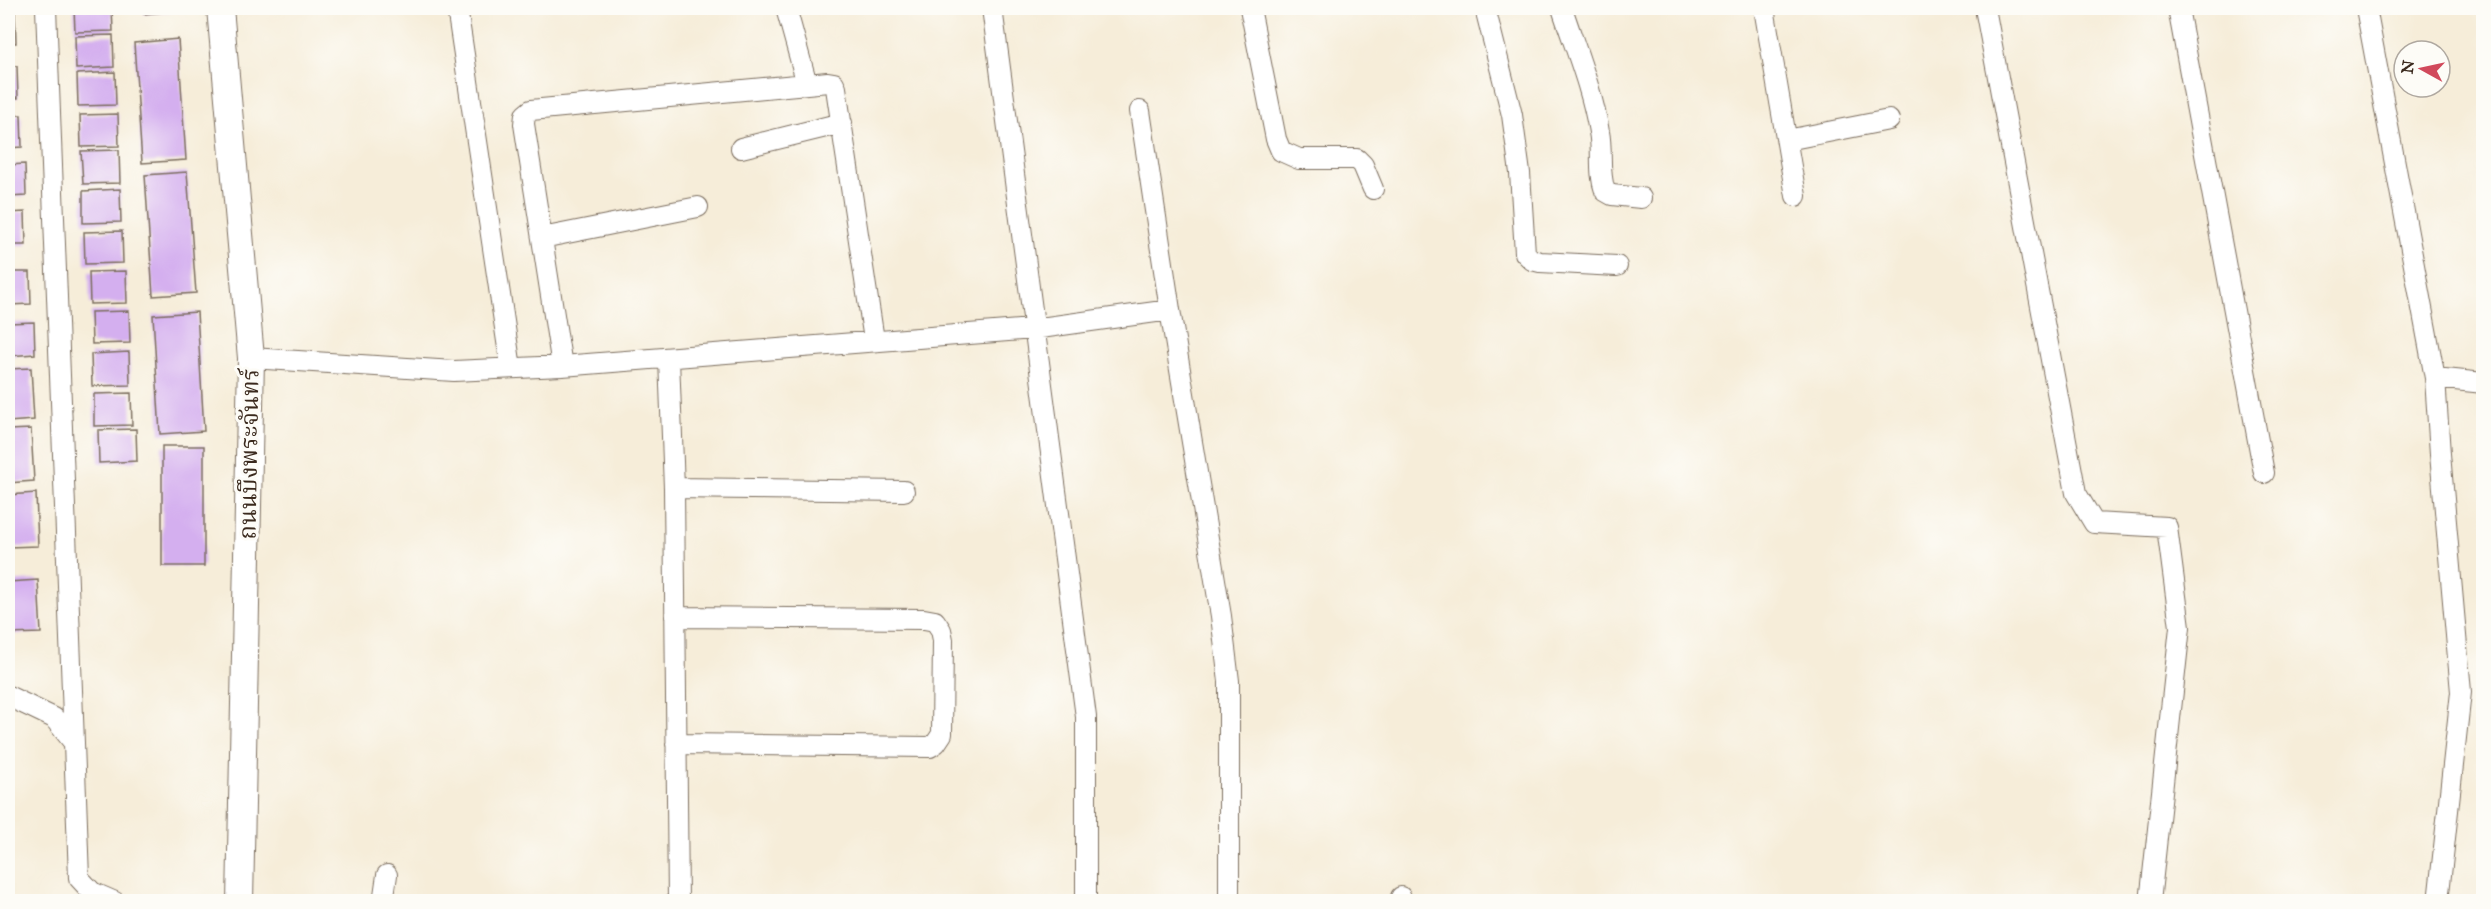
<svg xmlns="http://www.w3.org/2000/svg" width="2491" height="909" viewBox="0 0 2491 909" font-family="'IM FELL Great Primer','Noto Serif Thai',serif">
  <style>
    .building { fill: #d4afef }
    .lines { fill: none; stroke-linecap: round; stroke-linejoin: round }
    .minor-casing { stroke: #7c6e5f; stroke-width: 22 }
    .tertiary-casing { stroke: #7c6e5f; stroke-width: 28 }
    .minor { stroke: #fff; stroke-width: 20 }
    .tertiary { stroke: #fff; stroke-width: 26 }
    .labels { text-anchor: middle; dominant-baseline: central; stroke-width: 6; stroke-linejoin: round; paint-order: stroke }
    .street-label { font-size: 24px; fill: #3b2a1e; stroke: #fdfcf7 }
  </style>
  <rect width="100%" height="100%" fill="#fdfcf7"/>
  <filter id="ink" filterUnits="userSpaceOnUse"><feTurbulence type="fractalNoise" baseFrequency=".0167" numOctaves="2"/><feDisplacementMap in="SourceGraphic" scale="12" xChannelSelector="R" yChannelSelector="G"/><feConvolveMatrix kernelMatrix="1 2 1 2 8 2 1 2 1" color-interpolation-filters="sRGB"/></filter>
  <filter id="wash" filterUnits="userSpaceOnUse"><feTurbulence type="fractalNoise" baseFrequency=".008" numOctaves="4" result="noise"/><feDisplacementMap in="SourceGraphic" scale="24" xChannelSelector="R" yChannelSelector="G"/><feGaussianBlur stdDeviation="1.35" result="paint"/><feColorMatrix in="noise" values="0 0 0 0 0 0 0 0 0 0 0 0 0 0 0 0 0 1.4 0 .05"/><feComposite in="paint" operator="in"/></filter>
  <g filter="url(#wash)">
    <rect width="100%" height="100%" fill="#f6edd9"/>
    <g id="blocks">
      <path class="building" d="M 74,8 L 112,8 L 113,31 L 75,32 Z
        M 144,8 L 184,8 L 185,10 L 144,14 Z
        M 15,10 L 16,43 L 8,43 L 8,11 Z
        M 113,35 L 114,67 L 76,69 L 75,36 Z
        M 178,39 L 186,160 L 142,163 L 134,43 Z
        M 8,66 L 17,66 L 18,98 L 8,98 Z
        M 115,72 L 116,105 L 78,106 L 77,74 Z
        M 118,114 L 119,146 L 81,147 L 80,115 Z
        M 8,115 L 21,115 L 22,147 L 8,148 Z
        M 119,150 L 120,183 L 83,184 L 81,151 Z
        M 25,164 L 26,196 L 8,197 L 8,165 Z
        M 187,172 L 196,293 L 153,296 L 145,175 Z
        M 120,189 L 121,222 L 83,223 L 83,191 Z
        M 25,212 L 26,245 L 8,245 L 8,213 Z
        M 122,231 L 123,263 L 85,264 L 84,232 Z
        M 126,271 L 127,303 L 90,304 L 89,272 Z
        M 8,272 L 30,272 L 31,304 L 8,305 Z
        M 129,311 L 130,343 L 92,344 L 91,312 Z
        M 197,312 L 204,431 L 160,434 L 153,315 Z
        M 34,322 L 35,354 L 8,356 L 8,323 Z
        M 129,352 L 130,385 L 92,386 L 91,354 Z
        M 31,368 L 34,420 L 8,422 L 8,369 Z
        M 131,393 L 132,425 L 94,426 L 94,394 Z
        M 31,429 L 34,481 L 8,483 L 8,430 Z
        M 136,429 L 137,461 L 99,463 L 98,430 Z
        M 162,446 L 204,446 L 204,566 L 162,566 Z
        M 36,493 L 38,546 L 8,547 L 8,495 Z
        M 38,580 L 41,633 L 8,634 L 8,582 Z"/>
    </g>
  </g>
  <g filter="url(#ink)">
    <use href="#blocks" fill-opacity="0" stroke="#7c6e5f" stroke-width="1.5"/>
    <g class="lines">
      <g class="minor-casing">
        <path id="minor" d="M 46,8 L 74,743
          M 457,8 L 511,368
          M 786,8 L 807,84
          M 992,8 L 1086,717 L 1086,902
          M 1250,8 L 1276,139 L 1281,151 L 1299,159 L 1357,159 L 1363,165 L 1373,189
          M 1485,8 L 1512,115 L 1520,173 L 1525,253 L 1532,260 L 1540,262 L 1617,266
          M 1562,8 C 1575,48 1592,89 1599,132 C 1603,151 1598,172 1605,191 L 1612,195 L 1641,198
          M 1764,8 L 1796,196
          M 1985,8 L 2076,493 L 2094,523 L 2167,527 L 2180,627 L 2150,902
          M 2178,8 L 2264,473
          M 2366,8 L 2435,378 L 2440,454 L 2461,692 L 2438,902
          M 1140,111 L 1170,310 L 1221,616 L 1229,681 L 1229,902
          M 1787,140 L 1889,120
          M 741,148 L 842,123
          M 542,238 L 698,207
          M 251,358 L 454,371 L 562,366 L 1033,329 L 1170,310
          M 669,359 L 674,488 L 678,902
          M 562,366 L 524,124 L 525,115 L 531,110 L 828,82 L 834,83 L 836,88 L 874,340
          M 2435,378 L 2484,383
          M 674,488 L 904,491
          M 675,617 L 924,619 L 935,621 L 941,630 L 943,640 L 942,734 L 936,743 L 930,747 L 676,744
          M 8,696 L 54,718 L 74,743 L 79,878 L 92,892 L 115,902
          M 383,902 L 387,875
          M 1400,902 L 1401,897"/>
      </g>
      <g class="tertiary-casing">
        <path id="tertiary" d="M 220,8 L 251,358 L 240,902"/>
      </g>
      <use href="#minor" class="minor"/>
      <use href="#tertiary" class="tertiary"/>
    </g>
  </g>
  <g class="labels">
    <g class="street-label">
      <text transform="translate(249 454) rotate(-89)">ถนนบึงพระจันทร์</text>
    </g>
  </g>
  <rect width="2491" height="909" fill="none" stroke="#fdfcf7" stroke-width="30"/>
  <g transform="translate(2422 69) rotate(278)"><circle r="28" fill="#fdfcf7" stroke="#afa8a0" stroke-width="1.5"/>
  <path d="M0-4.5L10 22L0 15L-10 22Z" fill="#d1495b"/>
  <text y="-9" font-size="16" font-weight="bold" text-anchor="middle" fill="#3b2a1e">N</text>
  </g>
</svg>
